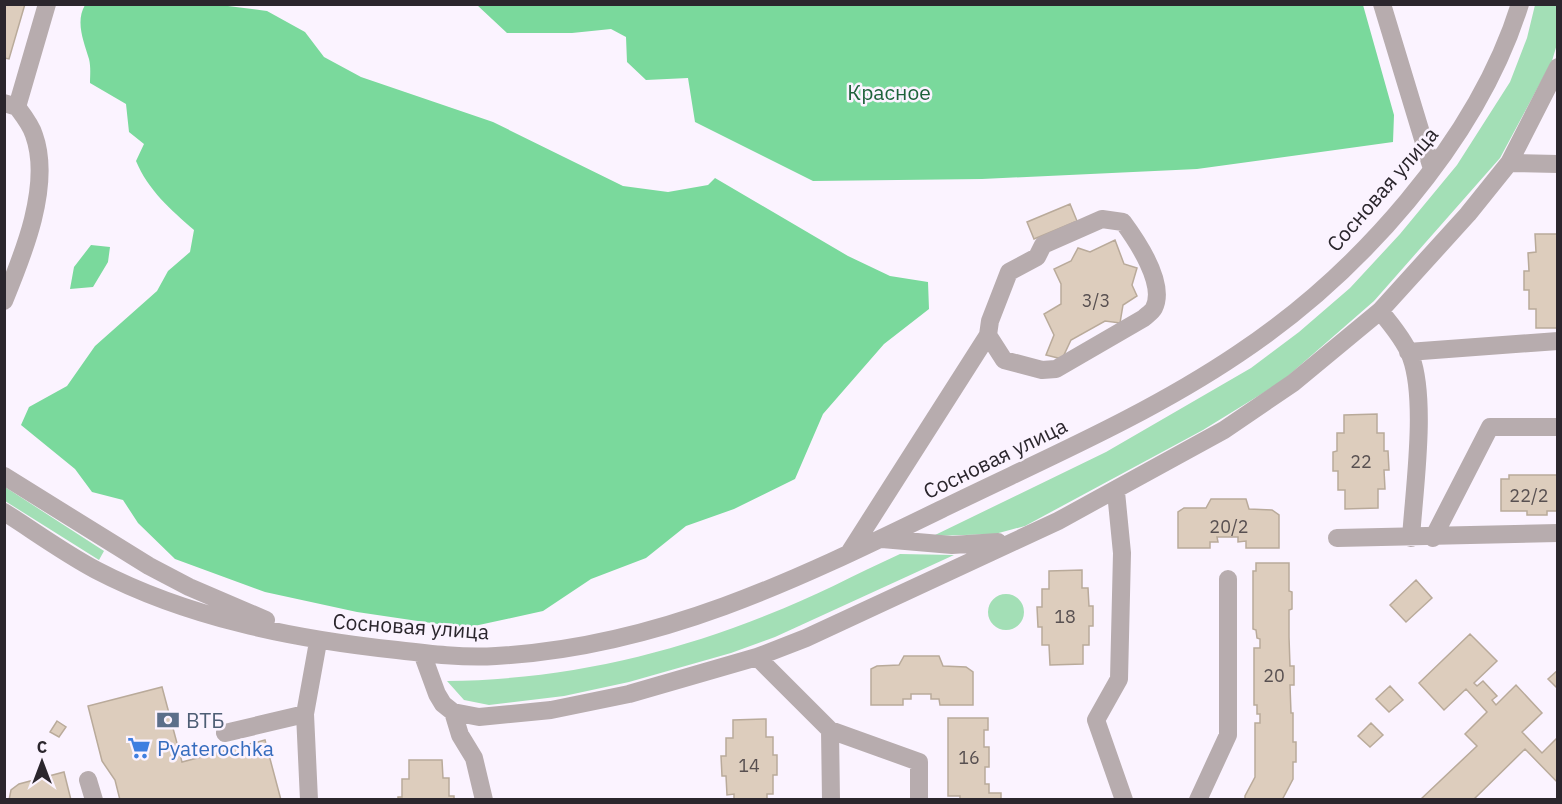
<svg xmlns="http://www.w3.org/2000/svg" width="1562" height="804" viewBox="0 0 1562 804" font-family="'IBM Plex Sans',sans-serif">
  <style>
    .green { fill: #a3dfb6 }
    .forest { fill: #7ad99c }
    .building { fill: #ddcdbd; stroke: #b9aa9a; stroke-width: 1.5 }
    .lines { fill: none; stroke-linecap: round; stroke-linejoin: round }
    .minor { stroke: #b7acae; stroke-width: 18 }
    .labels { text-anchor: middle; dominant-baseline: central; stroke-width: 5; stroke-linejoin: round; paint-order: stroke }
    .number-label { font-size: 18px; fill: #585051 }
    .park-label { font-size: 21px; fill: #1e623b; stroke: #fbf3ff }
    .street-label { font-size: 21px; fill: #2b262d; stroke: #fbf3ff }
    .service-label { font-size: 21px; fill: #4e5e75; stroke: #fbf3ff; text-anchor: start }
    .shop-label { font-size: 21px; fill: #366cbe; stroke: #fbf3ff; text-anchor: start }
  </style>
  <rect width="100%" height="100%" fill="#fbf3ff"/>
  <path class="green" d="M 1535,5 L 1557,5 L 1557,44 L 1552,61 L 1500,158 L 1374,301 L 1281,382 L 1203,430 L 1025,526 L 995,534 L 933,536 L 1106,452 L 1251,368 L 1299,332 L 1350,288 L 1400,234 L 1457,165 L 1510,82 L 1527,38 Z
    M 5,487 L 104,551 L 99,560 L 5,501 Z
    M 900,554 L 954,555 L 775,637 L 731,653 L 629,682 L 564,696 L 489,705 L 464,700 L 447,681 C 557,680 665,656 767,615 C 812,598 856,574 900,554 Z
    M988 612a18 18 0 1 1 36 0a18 18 0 1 1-36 0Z"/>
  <path class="forest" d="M 212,4 L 267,11 L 305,32 L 324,57 L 361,77 L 493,122 L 623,186 L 668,192 L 708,185 L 715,178 L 848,256 L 890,276 L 928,282 L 929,309 L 884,344 L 823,414 L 795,479 L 734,509 L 686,526 L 646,558 L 591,579 L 543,611 L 465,628 L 357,612 L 265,592 L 175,559 L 138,523 L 123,500 L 92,492 L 75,469 L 21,425 L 29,407 L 67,386 L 95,346 L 157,291 L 168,271 L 190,252 L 194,230 C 171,210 148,190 136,161 L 144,144 L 129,132 L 126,104 L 90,83 C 90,76 91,67 89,59 C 84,42 75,22 85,5 Z
    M 477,5 L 1363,5 L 1394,115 L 1393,142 L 1197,169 L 982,179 L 813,181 L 695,122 L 688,78 L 646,80 L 627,62 L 626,37 L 611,29 L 572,33 L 507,33 Z
    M 91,245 L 110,247 L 108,262 L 93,287 L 70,289 L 74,267 Z"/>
  <path class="building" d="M 4,4 L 25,4 L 9,59 L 4,58 Z
    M 1070,204 L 1077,221 L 1034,239 L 1027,222 Z
    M 1535,234 L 1558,234 L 1558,328 L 1536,328 L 1536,309 L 1529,309 L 1529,290 L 1524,290 L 1524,271 L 1529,271 L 1528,253 L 1536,252 Z
    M 1115,240 L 1124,264 L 1137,268 L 1132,285 L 1137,296 L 1123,305 L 1120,323 L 1105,321 L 1071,340 L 1062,359 L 1046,355 L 1054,335 L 1044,314 L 1061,304 L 1061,284 L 1054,269 L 1071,261 L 1078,248 L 1090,252 Z
    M 1377,414 L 1377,433 L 1384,433 L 1384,451 L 1388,451 L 1389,470 L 1384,470 L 1385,489 L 1378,489 L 1378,508 L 1345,509 L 1345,490 L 1338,490 L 1338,471 L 1333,471 L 1333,452 L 1337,451 L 1337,433 L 1344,433 L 1344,415 Z
    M 1509,475 L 1558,475 L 1558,511 L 1547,511 L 1547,515 L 1527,515 L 1527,511 L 1501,511 L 1501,479 L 1509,479 Z
    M 1211,499 L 1246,499 L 1249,509 L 1272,510 L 1279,515 L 1279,548 L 1246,548 L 1246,541 L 1238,542 L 1238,537 L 1217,537 L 1218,542 L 1210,542 L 1210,548 L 1178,548 L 1178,512 L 1184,508 L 1206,508 Z
    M 1256,563 L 1289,563 L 1289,591 L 1292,592 L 1292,609 L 1289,610 L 1289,637 L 1290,666 L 1294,666 L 1294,685 L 1290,685 L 1291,713 L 1293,713 L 1293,742 L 1296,742 L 1296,762 L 1293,762 L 1293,779 L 1282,800 L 1245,800 L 1245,796 L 1255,777 L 1255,723 L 1260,723 L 1260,714 L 1257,714 L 1257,705 L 1254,705 L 1254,648 L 1260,648 L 1260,639 L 1257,638 L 1256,630 L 1253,629 L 1253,571 L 1256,571 Z
    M 1082,570 L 1082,588 L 1088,588 L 1089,606 L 1093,606 L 1093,626 L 1089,626 L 1089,645 L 1083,645 L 1083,664 L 1050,665 L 1049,645 L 1042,645 L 1042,627 L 1038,627 L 1037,607 L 1042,607 L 1042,589 L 1049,589 L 1049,571 Z
    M 1416,580 L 1432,598 L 1406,622 L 1390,605 Z
    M 1470,634 L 1497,661 L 1474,683 L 1477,686 L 1483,681 L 1497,696 L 1492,700 L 1496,705 L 1516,685 L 1542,713 L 1522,732 L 1542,753 L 1558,737 L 1558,783 L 1525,749 L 1473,800 L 1421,799 L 1477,746 L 1465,734 L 1487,712 L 1466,689 L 1444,710 L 1419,683 Z
    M 904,656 L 939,656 L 943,666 L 966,667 L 973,672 L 973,705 L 940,705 L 939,699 L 931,699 L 931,694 L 911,694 L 911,699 L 903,699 L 903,705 L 871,705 L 871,669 L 877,666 L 899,665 Z
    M 1558,670 L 1558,689 L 1548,679 Z
    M 1390,686 L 1403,700 L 1389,712 L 1376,699 Z
    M 162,687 L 182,762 L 265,740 L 281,800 L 120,800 L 115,780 L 102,761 L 88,706 Z
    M 948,718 L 988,718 L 988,730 L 984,730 L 984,747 L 989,747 L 989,767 L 985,767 L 985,784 L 989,784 L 989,793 L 1001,793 L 1001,800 L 960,800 L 960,796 L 948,796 Z
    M 766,719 L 766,737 L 773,737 L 773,755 L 777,755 L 777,775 L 773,775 L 773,794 L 767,794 L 767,800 L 734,800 L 734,794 L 727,795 L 726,776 L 722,776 L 721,756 L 726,756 L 726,738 L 733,738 L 733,720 Z
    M 57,721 L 66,727 L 59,737 L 50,732 Z
    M 1371,723 L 1383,735 L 1370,747 L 1358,736 Z
    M 409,760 L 442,760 L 443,778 L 449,778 L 449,796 L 454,796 L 454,800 L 398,800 L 398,797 L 402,797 L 402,779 L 409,779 Z
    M 64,772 L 71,800 L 9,800 L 11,790 L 19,784 Z"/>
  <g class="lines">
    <path class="minor" d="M 1382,4 L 1432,169
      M 4,103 L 17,107 C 23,115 31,125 34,135 C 52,185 23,255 4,301
      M 17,107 L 47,4
      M 1509,163 L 1558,164
      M 1380,311 C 1391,324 1405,341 1411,357 C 1427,401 1414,490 1411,538
      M 1408,352 L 1558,341
      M 4,476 L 149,566 L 189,587 L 266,620
      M 1116,492 L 1122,553 L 1119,679 L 1096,720 L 1124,800
      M 4,512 C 34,531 64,553 96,570 C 188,618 294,639 397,650 C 430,654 463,658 496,656 C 660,647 798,579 944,508 C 1042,460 1146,416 1238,354 C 1357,275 1477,142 1520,4
      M 1337,538 L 1558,533
      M 1433,538 L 1490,427 L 1558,427
      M 882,539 L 952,545 L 998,542
      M 849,553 L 988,335 L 990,321 L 1009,272 L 1037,257 L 1043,245 L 1102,219 L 1123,222 C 1137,241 1166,284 1154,308 C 1152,312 1147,315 1144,318 L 1056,369 L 1042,370 L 1004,360 L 988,335
      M 422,653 L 437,694 L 443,704 L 453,712 L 479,717 L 551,710 L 629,694 L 757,657 L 806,638 L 1058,521 L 1224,430 L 1293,383 L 1380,311 L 1468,214 L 1509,163 L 1558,67
      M 757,657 L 830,730 L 919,762 L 919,800
      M 453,712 L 460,735 L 474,758 L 484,800
      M 830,730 L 831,800
      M 225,733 L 305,714
      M 88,780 L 94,800
      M 309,800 L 305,714 L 318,642
      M 1198,800 L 1228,735 L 1228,579"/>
  </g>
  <defs>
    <g id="bank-bare" transform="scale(1.8)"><path d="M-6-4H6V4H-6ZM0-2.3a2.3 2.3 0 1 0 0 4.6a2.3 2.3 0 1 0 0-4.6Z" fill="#5c6f8a" stroke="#fbf3ff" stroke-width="2.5" paint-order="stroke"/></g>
    <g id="supermarket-bare" transform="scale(1.8)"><path d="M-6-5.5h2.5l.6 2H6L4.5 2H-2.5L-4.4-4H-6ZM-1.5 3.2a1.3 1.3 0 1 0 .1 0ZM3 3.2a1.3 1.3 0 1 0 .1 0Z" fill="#3f7fe0" stroke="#fbf3ff" stroke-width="2.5" paint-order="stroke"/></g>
  </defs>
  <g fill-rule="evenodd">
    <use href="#bank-bare" x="168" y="720"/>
    <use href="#supermarket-bare" x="139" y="748"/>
  </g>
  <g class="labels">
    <g class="number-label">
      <text x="1096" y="300">3/3</text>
      <text x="1361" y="461">22</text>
      <text x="1529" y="495">22/2</text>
      <text x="1229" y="526">20/2</text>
      <text x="1065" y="616">18</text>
      <text x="1274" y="675">20</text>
      <text x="969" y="757">16</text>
      <text x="749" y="765">14</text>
    </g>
    <g class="park-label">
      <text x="889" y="92">Красное</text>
    </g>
    <g class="street-label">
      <text transform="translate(1382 189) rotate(-49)">Сосновая улица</text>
      <text transform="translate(995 458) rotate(-26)">Сосновая улица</text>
      <text transform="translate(411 626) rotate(4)">Сосновая улица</text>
    </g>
    <g class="service-label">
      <text x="186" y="720">ВТБ</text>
    </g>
    <g class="shop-label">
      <text x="157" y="748">Pyaterochka</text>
    </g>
  </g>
  <rect width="1562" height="804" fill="none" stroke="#2b262d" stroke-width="12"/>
  <g transform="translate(42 762)" stroke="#fbf3ff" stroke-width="4.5" paint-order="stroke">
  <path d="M0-4.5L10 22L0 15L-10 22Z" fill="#2b262d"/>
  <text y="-9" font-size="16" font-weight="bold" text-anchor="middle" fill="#2b262d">С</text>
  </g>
</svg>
